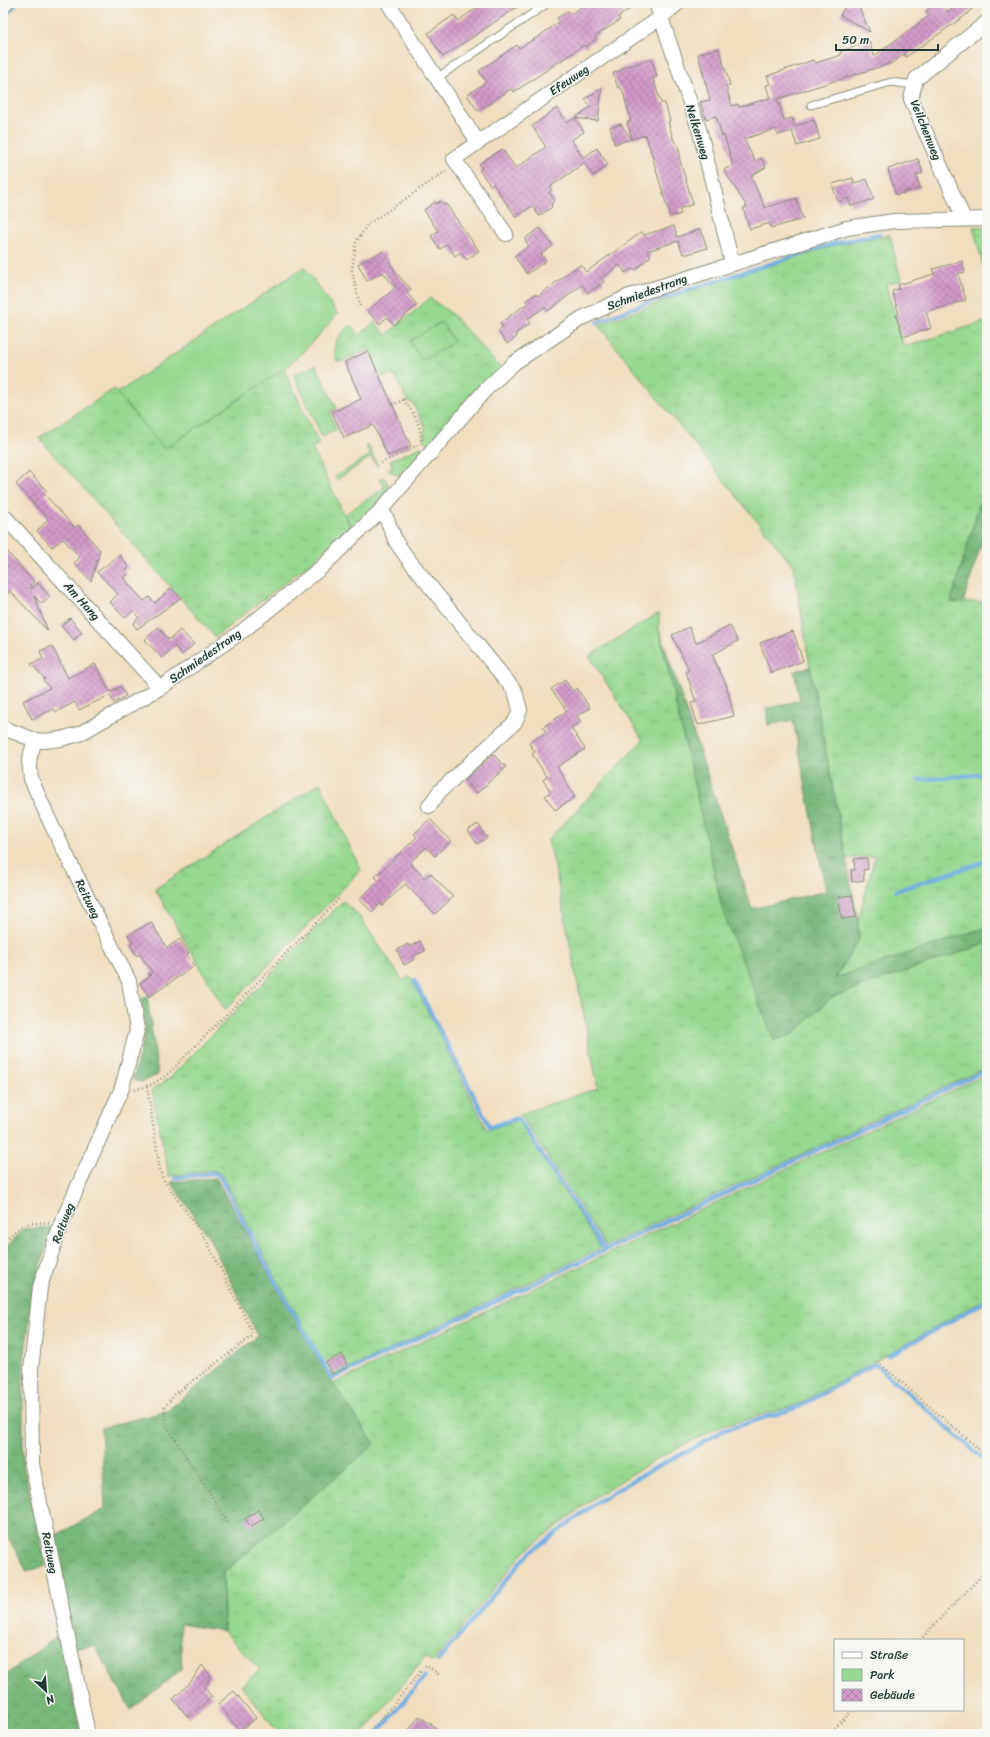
<svg xmlns="http://www.w3.org/2000/svg" width="990" height="1737" viewBox="0 0 990 1737" font-family="Sriracha,sans-serif">
  <style>
    .grass { fill: url(#grass-tufts); stroke: #5a8a62 }
    .forest { fill: url(#forest-crowns); stroke: #4c7a57 }
    .green { fill: #96d88f; stroke: #5a8a62 }
    .lines { fill: none; stroke-linecap: round; stroke-linejoin: round }
    .stream { stroke: #70afe3; stroke-width: 4 }
    .building { fill: url(#building-cross-hatch) }
    .service-casing { stroke: #888e7a; stroke-width: 9 }
    .minor-casing { stroke: #888e7a; stroke-width: 16 }
    .tertiary-casing { stroke: #888e7a; stroke-width: 20 }
    .path { stroke: #888e7a; stroke-width: 2.5; stroke-dasharray: 1 3; stroke-linecap: butt }
    .service { stroke: #fff; stroke-width: 7 }
    .minor { stroke: #fff; stroke-width: 14 }
    .tertiary { stroke: #fff; stroke-width: 18 }
    .labels { text-anchor: middle; dominant-baseline: central; stroke-width: 3; stroke-linejoin: round; paint-order: stroke }
    .street-label { font-size: 12px; fill: #1f3d34; stroke: #f6f6f2 }
  </style>
  <defs>
    <pattern id="grass-tufts" width="24" height="20" patternUnits="userSpaceOnUse"><rect width="24" height="20" fill="#96d88f"/><path d="M3 7l-1-3M5 7V3M7 7l1-3M15 17l-1-3M17 17v-4M19 17l1-3" fill="none" stroke="#81ba7c"/></pattern>
    <pattern id="forest-crowns" width="20" height="18" patternUnits="userSpaceOnUse"><rect width="20" height="18" fill="#78b87a"/><path d="M2 6a3 3 0 1 1 6 0M12 15a3 3 0 1 1 6 0" fill="none" stroke="#629765"/></pattern>
    <pattern id="building-cross-hatch" width="8" height="8" patternUnits="userSpaceOnUse"><rect width="8" height="8" fill="#d29ac9"/><path d="M0 0l8 8M0 8l8-8" fill="none" stroke="#aa7fa4"/></pattern>
  </defs>
  <rect width="100%" height="100%" fill="#f6f6f2"/>
  <filter id="ink" filterUnits="userSpaceOnUse"><feTurbulence type="fractalNoise" baseFrequency=".025" numOctaves="2"/><feDisplacementMap in="SourceGraphic" scale="8" xChannelSelector="R" yChannelSelector="G"/><feConvolveMatrix kernelMatrix="1 2 1 2 8 2 1 2 1" color-interpolation-filters="sRGB"/></filter>
  <filter id="wash" filterUnits="userSpaceOnUse"><feTurbulence type="fractalNoise" baseFrequency=".012" numOctaves="4" result="noise"/><feDisplacementMap in="SourceGraphic" scale="16" xChannelSelector="R" yChannelSelector="G"/><feGaussianBlur stdDeviation="0.9" result="paint"/><feColorMatrix in="noise" values="0 0 0 0 0 0 0 0 0 0 0 0 0 0 0 0 0 1.4 0 .05"/><feComposite in="paint" operator="in"/></filter>
  <g filter="url(#wash)">
    <rect width="100%" height="100%" fill="#f1debf"/>
    <path class="grass" d="M 973,227 L 987,227 L 987,280 Z
      M 890,235 L 901,280 L 886,284 L 904,347 L 987,321 L 987,478 L 951,602 L 987,602 L 987,927 L 835,979 L 859,939 L 858,921 L 875,856 L 846,859 L 810,667 L 794,567 L 598,325 L 716,282 L 836,245 Z
      M 430,298 L 452,314 L 501,368 L 428,445 L 423,440 L 425,427 L 412,402 L 408,402 L 395,376 L 390,375 L 383,377 L 369,349 L 343,361 L 337,361 C 331,341 337,338 351,325 L 360,335 L 375,322 L 386,335 Z
      M 284,369 L 319,444 L 312,448 L 350,527 L 314,560 L 215,637 L 39,438 L 114,389 L 164,449 Z
      M 368,445 L 378,466 L 377,466 L 371,457 L 337,480 L 335,477 L 370,455 L 366,446 Z
      M 421,447 L 423,453 L 405,472 L 396,475 L 388,469 L 393,467 L 390,460 Z
      M 380,478 L 384,478 L 388,484 L 386,497 L 353,530 L 345,514 L 384,488 Z
      M 659,613 L 659,629 L 723,912 L 793,1034 L 832,997 L 987,943 L 987,1067 L 606,1246 L 520,1114 L 598,1088 L 554,862 L 548,840 L 643,740 L 589,656 Z
      M 320,783 L 361,870 L 225,1010 L 155,889 Z
      M 343,901 L 359,916 L 403,981 L 410,976 L 487,1130 L 518,1120 L 601,1248 L 332,1377 L 274,1274 L 222,1174 L 212,1170 L 169,1176 L 152,1090 L 169,1079 Z
      M 987,1074 L 987,1298 L 799,1404 L 720,1427 L 660,1457 L 595,1497 L 524,1552 L 433,1662 L 425,1657 L 362,1734 L 280,1734 L 241,1686 L 260,1670 L 224,1631 L 223,1573 L 374,1444 L 333,1384 Z"/>
    <path class="forest" d="M 987,478 L 987,525 L 963,603 L 951,602 Z
      M 659,629 L 752,909 L 826,891 L 793,720 L 768,725 L 766,709 L 800,700 L 794,671 L 810,667 L 858,921 L 859,939 L 835,978 L 987,927 L 987,943 L 832,997 L 793,1034 L 774,1041 L 723,912 Z
      M 147,996 L 158,1075 L 141,1082 L 133,1080 L 145,1032 L 142,999 Z
      M 216,1178 L 270,1276 L 333,1384 L 375,1444 L 223,1573 L 224,1631 L 180,1624 L 182,1669 L 131,1710 L 95,1646 L 74,1648 L 52,1537 L 105,1509 L 101,1428 L 167,1411 L 258,1336 L 209,1238 L 171,1182 Z
      M 53,1227 L 34,1287 L 23,1368 L 23,1464 L 46,1565 L 27,1572 L 3,1528 L 3,1250 L 24,1229 Z
      M 60,1634 L 81,1734 L 3,1734 L 3,1677 Z"/>
    <path class="green" d="M 304,267 L 338,314 L 299,356 L 284,369 L 164,449 L 117,393 Z
      M 441,322 L 454,342 L 422,361 L 410,341 Z
      M 316,365 L 337,409 L 330,412 L 336,430 L 322,437 L 294,375 Z"/>
    <g class="lines">
      <path class="stream" d="M 3,19 L 17,3
        M 597,322 L 641,305 L 835,243 L 879,234
        M 918,780 L 987,774
        M 896,891 L 987,861
        M 414,980 L 490,1127 L 518,1118 L 605,1250
        M 175,1178 L 213,1173 L 219,1175 L 271,1274 L 332,1379 L 987,1070
        M 888,1356 L 987,1301
        M 438,1661 L 527,1555 L 597,1502 L 649,1471 L 694,1448 L 722,1431 L 799,1407 L 875,1364 L 987,1462
        M 380,1730 L 425,1676"/>
    </g>
    <g id="blocks">
      <path class="building" d="M 484,3 L 523,3 L 443,57 L 428,33 L 454,15 L 458,21 Z
        M 587,3 L 639,3 L 618,17 L 620,20 L 600,33 L 595,37 L 596,39 L 585,47 L 583,45 L 578,49 L 514,92 L 511,89 L 478,111 L 467,95 L 486,82 L 479,71 L 517,45 L 519,48 L 538,37 L 559,22 L 557,18 L 568,11 L 571,14 Z
        M 852,3 L 857,3 L 870,32 L 840,15 L 846,5 Z
        M 937,3 L 941,3 L 948,12 L 959,3 L 978,3 L 966,15 L 906,57 L 904,54 L 892,63 L 777,99 L 784,120 L 792,118 L 795,126 L 814,120 L 820,139 L 797,146 L 792,131 L 778,135 L 776,129 L 744,139 L 755,161 L 761,158 L 766,167 L 751,176 L 765,208 L 796,198 L 803,219 L 771,228 L 770,223 L 750,229 L 743,208 L 747,207 L 724,170 L 733,165 L 724,135 L 722,136 L 716,116 L 706,119 L 700,102 L 710,100 L 698,54 L 719,48 L 730,85 L 726,86 L 732,106 L 738,104 L 739,107 L 770,98 L 766,85 L 770,84 L 767,76 L 813,60 L 816,63 L 841,55 L 840,52 L 869,41 L 874,56 L 929,16 L 926,11 Z
        M 652,59 L 657,77 L 653,78 L 661,103 L 665,103 L 670,121 L 668,122 L 674,141 L 677,143 L 680,153 L 679,157 L 693,204 L 679,209 L 681,214 L 670,217 L 646,135 L 632,139 L 627,122 L 631,121 L 623,92 L 620,87 L 618,88 L 613,73 L 622,70 L 621,68 Z
        M 602,88 L 598,121 L 575,118 L 591,107 L 585,99 Z
        M 557,108 L 567,123 L 575,118 L 584,132 L 571,140 L 583,158 L 597,148 L 608,165 L 593,176 L 584,163 L 550,187 L 552,190 L 549,192 L 555,201 L 551,204 L 552,207 L 539,216 L 532,206 L 516,217 L 493,184 L 491,186 L 479,170 L 482,168 L 479,164 L 502,149 L 516,168 L 546,147 L 532,126 Z
        M 621,124 L 631,139 L 615,144 L 610,127 Z
        M 918,159 L 923,173 L 916,175 L 920,188 L 896,195 L 888,169 Z
        M 853,178 L 854,183 L 867,179 L 874,199 L 851,206 L 848,198 L 838,202 L 832,184 Z
        M 441,201 L 444,205 L 446,204 L 479,251 L 466,260 L 461,252 L 455,256 L 447,244 L 440,249 L 431,236 L 438,231 L 424,210 L 435,202 L 436,204 Z
        M 674,226 L 677,237 L 701,229 L 707,248 L 688,254 L 683,254 L 678,241 L 647,251 L 651,256 L 635,270 L 631,269 L 625,273 L 620,265 L 601,278 L 604,282 L 588,293 L 582,285 L 548,311 L 545,307 L 527,319 L 530,323 L 515,334 L 517,337 L 507,344 L 498,331 L 503,328 L 500,323 L 528,303 L 526,300 L 536,294 L 538,296 L 572,270 L 581,265 L 586,272 L 642,232 L 644,235 Z
        M 540,228 L 553,246 L 541,254 L 546,261 L 527,274 L 514,256 L 529,246 L 525,240 L 528,236 Z
        M 383,251 L 396,273 L 411,289 L 407,293 L 417,305 L 394,325 L 387,317 L 380,324 L 368,311 L 395,288 L 383,272 L 367,281 L 358,264 Z
        M 962,261 L 965,272 L 958,274 L 966,300 L 926,312 L 931,328 L 903,337 L 896,315 L 899,314 L 892,291 L 899,289 L 898,285 L 934,274 L 933,269 Z
        M 368,351 L 411,446 L 388,456 L 373,425 L 344,438 L 332,412 L 361,399 L 345,362 Z
        M 29,472 L 47,491 L 44,494 L 75,528 L 78,525 L 100,550 L 91,581 L 74,563 L 80,557 L 63,539 L 52,547 L 37,531 L 48,519 L 16,484 Z
        M 3,547 L 34,582 L 30,585 L 31,589 L 38,583 L 50,597 L 42,604 L 34,596 L 48,631 L 10,591 L 3,598 Z
        M 120,555 L 129,568 L 124,571 L 127,575 L 123,578 L 144,601 L 149,597 L 155,603 L 171,588 L 181,598 L 137,629 L 133,624 L 139,617 L 133,611 L 125,618 L 110,602 L 118,594 L 97,572 Z
        M 70,618 L 82,632 L 74,640 L 61,626 Z
        M 730,626 L 738,641 L 712,655 L 726,684 L 734,716 L 698,725 L 691,703 L 696,702 L 686,672 L 689,670 L 672,635 L 689,627 L 696,643 Z
        M 158,627 L 169,640 L 180,630 L 194,644 L 182,655 L 175,646 L 162,658 L 145,640 Z
        M 793,631 L 803,661 L 771,673 L 760,643 Z
        M 52,646 L 68,678 L 95,664 L 110,692 L 121,687 L 126,696 L 114,703 L 110,695 L 79,710 L 75,702 L 56,712 L 54,709 L 32,719 L 23,701 L 50,688 L 43,680 L 45,679 L 31,664 L 43,659 L 40,651 Z
        M 565,680 L 573,691 L 577,688 L 590,708 L 577,716 L 581,722 L 571,728 L 585,749 L 557,767 L 575,797 L 555,810 L 545,796 L 551,792 L 543,780 L 547,777 L 532,754 L 535,752 L 529,743 L 546,732 L 543,727 L 567,711 L 551,689 Z
        M 493,754 L 506,767 L 477,793 L 465,780 Z
        M 430,819 L 451,841 L 435,856 L 426,847 L 410,863 L 425,878 L 430,873 L 453,897 L 435,914 L 405,884 L 382,906 L 381,903 L 372,912 L 359,899 L 379,881 L 375,877 L 417,837 L 414,834 Z
        M 478,824 L 487,838 L 477,844 L 468,830 Z
        M 867,858 L 868,869 L 863,870 L 864,880 L 852,882 L 851,870 L 855,870 L 854,859 Z
        M 852,895 L 856,917 L 842,919 L 838,897 Z
        M 151,922 L 167,948 L 180,939 L 189,953 L 187,955 L 194,966 L 149,997 L 140,983 L 151,976 L 149,974 L 152,972 L 140,954 L 137,956 L 130,945 L 133,943 L 128,935 Z
        M 420,941 L 425,951 L 414,956 L 415,959 L 404,965 L 397,950 L 408,944 L 409,947 Z
        M 342,1354 L 348,1367 L 332,1374 L 326,1362 Z
        M 258,1510 L 264,1518 L 251,1527 L 245,1519 Z
        M 202,1665 L 211,1676 L 204,1687 L 212,1697 L 188,1717 L 173,1699 L 190,1683 Z
        M 234,1691 L 256,1718 L 240,1731 L 218,1704 Z
        M 419,1716 L 431,1724 L 444,1734 L 406,1734 Z"/>
    </g>
  </g>
  <g filter="url(#ink)">
    <use href="#blocks" fill-opacity="0" stroke="#888e7a" stroke-width="1"/>
    <g class="lines">
      <g class="service-casing">
        <path id="service" d="M 437,78 L 545,5
          M 811,105 L 891,82 L 914,85"/>
      </g>
      <g class="minor-casing">
        <path id="minor" d="M 388,3 L 478,142
          M 656,3 L 700,132 L 732,263
          M 964,219 L 911,99 L 916,79 L 987,22
          M 506,234 L 454,159 L 660,18 L 678,3
          M 380,511 L 386,517 L 396,542 L 408,559 L 515,691 L 520,710 L 515,722 L 440,791 L 429,806
          M 3,515 L 160,688
          M 3,728 L 35,740 L 44,741 L 61,739 L 79,734 L 160,688 L 244,630 L 322,567 L 380,511 L 486,389 L 514,363 L 582,318 L 627,297 L 847,228 L 894,221 L 987,219
          M 35,740 L 29,760 L 31,779 L 51,824 L 129,981 L 137,1030 L 122,1088 L 61,1224 L 40,1287 L 31,1370 L 32,1464 L 88,1734"/>
      </g>
      <g class="tertiary-casing">
        <path id="tertiary" d="M 3,4 L 4,3"/>
      </g>
      <path class="path" d="M 360,306 L 352,270 L 356,242 L 367,225 L 446,171
        M 392,405 L 403,400 C 415,413 420,425 422,442
        M 381,463 L 418,445
        M 147,1086 L 160,1170 L 163,1179 L 206,1240 L 251,1329 L 251,1337 L 174,1395 L 164,1408 L 166,1425 L 230,1525
        M 135,1090 L 153,1084 L 168,1074 L 340,898
        M 3,1243 C 20,1225 23,1222 49,1223
        M 878,1362 L 987,1456
        M 920,1640 L 987,1570
        M 369,1734 L 426,1665 L 441,1676
        M 829,1734 L 853,1710"/>
      <use href="#service" class="service"/>
      <use href="#minor" class="minor"/>
      <use href="#tertiary" class="tertiary"/>
    </g>
  </g>
  <g class="labels">
    <g class="street-label">
      <text transform="translate(569 80) rotate(-34)">Efeuweg</text>
      <text transform="translate(926 130) rotate(68)">Veilchenweg</text>
      <text transform="translate(698 132) rotate(73)">Nelkenweg</text>
      <text transform="translate(647 292) rotate(-20)">Schmiedestrang</text>
      <text transform="translate(82 601) rotate(48)">Am Hang</text>
      <text transform="translate(205 656) rotate(-35)">Schmiedestrang</text>
      <text transform="translate(88 899) rotate(64)">Reitweg</text>
      <text transform="translate(63 1223) rotate(-69)">Reitweg</text>
      <text transform="translate(50 1553) rotate(79)">Reitweg</text>
    </g>
  </g>
  <rect width="990" height="1737" fill="none" stroke="#f6f6f2" stroke-width="16"/>
  <rect x="834" y="1639" width="130" height="72" fill="#f6f6f2" stroke="#a0aca6"/>
  <rect x="842" y="1652" width="20" height="6" fill="#ffffff" stroke="#a0aca6"/>
  <text x="870" y="1659" font-size="12" fill="#1f3d34">Straße</text>
  <rect x="842" y="1669" width="20" height="12" fill="#96d88f" stroke="#a0aca6"/>
  <text x="870" y="1679" font-size="12" fill="#1f3d34">Park</text>
  <rect x="842" y="1689" width="20" height="12" fill="url(#building-cross-hatch)" stroke="#a0aca6"/>
  <text x="870" y="1699" font-size="12" fill="#1f3d34">Gebäude</text>
  <g transform="translate(46 1691) rotate(154)" stroke="#f6f6f2" stroke-width="3" paint-order="stroke">
  <path d="M0-3L7 15L0 10L-7 15Z" fill="#1f3d34"/>
  <text y="-6" font-size="11" font-weight="bold" text-anchor="middle" fill="#1f3d34">N</text>
  </g>
  <path d="M836 44v6h102v-6" fill="none" stroke="#1f3d34" stroke-width="2"/>
  <text x="842" y="44" font-size="12" fill="#1f3d34" stroke="#f6f6f2" stroke-width="3" paint-order="stroke">50 m</text>
</svg>
